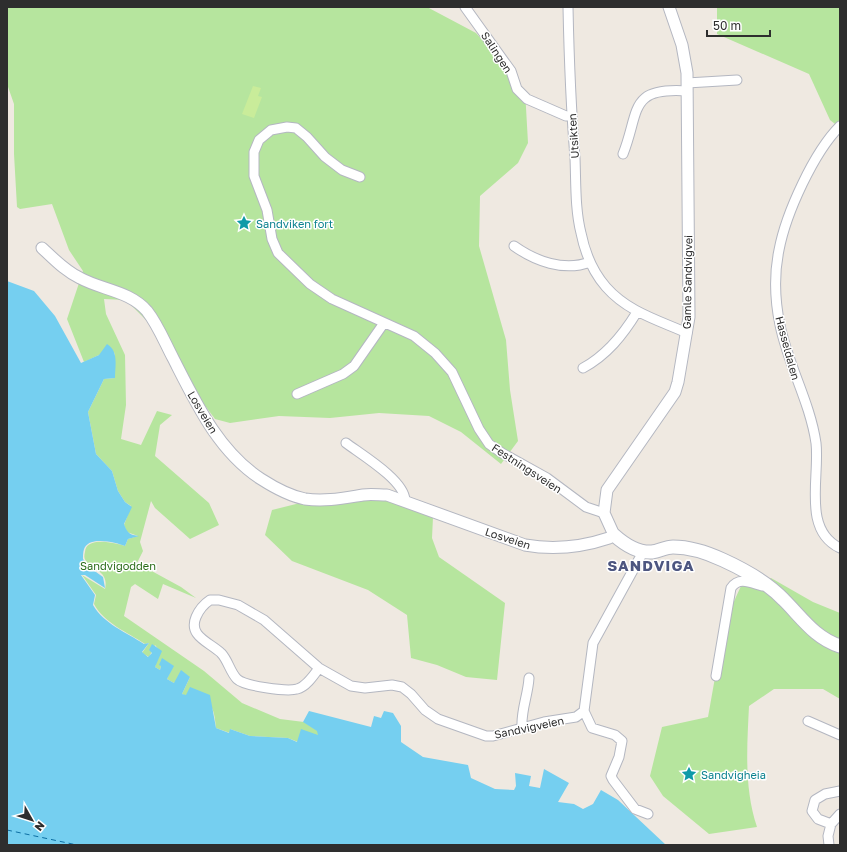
<svg xmlns="http://www.w3.org/2000/svg" width="847" height="852" viewBox="0 0 847 852" font-family="'Golos Text',sans-serif">
  <style>
    .green { fill: #b6e59e }
    .pitch { fill: #c9ec9a }
    .water { fill: #75cff0 }
    .lines { fill: none; stroke-linecap: round; stroke-linejoin: round }
    .ferry { stroke: #0d6fa3; stroke-width: 1; stroke-dasharray: 5 4; stroke-linecap: butt }
    .minor-casing { stroke: #b4b7c1; stroke-width: 11 }
    .tertiary-casing { stroke: #b4b7c1; stroke-width: 13 }
    .secondary-casing { stroke: #b4b7c1; stroke-width: 15 }
    .minor { stroke: #fff; stroke-width: 9 }
    .tertiary { stroke: #fff; stroke-width: 11 }
    .secondary { stroke: #fff; stroke-width: 13 }
    .labels { text-anchor: middle; dominant-baseline: central; stroke-width: 3; stroke-linejoin: round; paint-order: stroke }
    .street-label { font-size: 11px; fill: #2e2e2e; stroke: #fff }
    .culture-label { font-size: 11px; fill: #0d838f; stroke: #fff; text-anchor: start }
    .park-label { font-size: 11px; fill: #2c6e1b; stroke: #fff }
    .district-label { font-size: 15px; font-weight: bold; letter-spacing: 1px; fill: #4d5680; stroke: #fff }
  </style>
  <rect width="100%" height="100%" fill="#efe9e1"/>
  <path class="green" d="M 7,7 L 427,7 L 476,33 L 507,67 L 516,89 L 525,90 L 528,143 L 518,163 L 480,196 L 479,246 L 506,340 L 510,390 L 518,441 L 501,464 L 461,432 L 429,416 L 379,413 L 330,418 L 279,416 L 230,423 L 215,419 L 185,379 L 162,336 L 126,300 L 104,299 L 106,314 L 125,355 L 126,405 L 121,439 L 141,445 L 157,411 L 172,415 L 160,425 L 155,456 L 209,503 L 219,525 L 190,539 L 155,508 L 151,501 L 140,542 L 143,551 L 137,563 L 181,587 L 196,598 L 163,584 L 158,599 L 135,584 L 131,587 L 124,616 L 204,671 L 242,703 L 280,719 L 304,722 L 318,731 L 318,735 L 298,742 L 288,738 L 250,736 L 230,729 L 230,733 L 216,728 C 213,694 207,707 182,694 L 190,677 L 174,683 L 167,679 L 173,666 L 161,666 L 160,670 L 155,667 L 159,650 L 155,645 L 149,657 L 142,653 L 149,643 L 145,644 C 127,632 104,623 94,604 L 96,595 L 82,575 L 105,589 C 106,585 106,581 104,577 C 101,570 90,568 86,561 C 84,558 84,556 85,552 C 86,536 115,543 125,546 L 128,539 L 138,536 L 127,532 L 124,525 L 131,506 L 125,502 L 118,491 L 112,471 L 96,454 L 88,412 L 104,379 L 115,378 L 115,356 L 114,352 L 99,355 L 84,362 L 67,319 L 83,271 L 69,250 L 52,204 L 20,209 L 17,207 L 14,154 L 14,104 L 7,84 Z
    M 717,7 L 840,7 L 840,128 L 830,120 L 809,74 L 717,34 Z
    M 388,497 L 433,517 L 432,538 L 439,557 L 505,603 L 497,680 L 466,677 L 437,665 L 411,658 L 407,615 L 368,590 L 292,561 L 265,535 L 272,510 L 300,503 Z
    M 771,578 L 813,602 L 840,613 L 840,699 L 823,689 L 774,689 L 749,706 C 747,747 744,788 757,827 L 709,834 L 663,796 L 650,776 L 662,727 L 708,717 L 725,621 L 741,586 Z"/>
  <path class="pitch" d="M 253,86 L 261,88 L 258,96 L 262,97 L 254,118 L 242,114 Z"/>
  <path class="water" d="M 7,281 L 34,291 L 55,316 L 81,363 L 99,355 L 107,344 C 119,351 115,366 115,378 L 104,379 L 88,412 L 96,454 L 112,471 L 118,491 L 125,502 L 132,507 L 124,524 C 127,533 130,535 139,536 L 128,539 L 125,546 C 117,543 92,536 85,547 C 83,550 83,556 83,559 L 89,567 L 103,577 L 105,588 L 85,575 L 81,575 L 95,595 L 93,605 C 104,624 126,632 144,644 L 149,643 L 142,652 L 148,657 L 152,653 L 149,650 L 152,644 L 162,651 L 155,667 L 160,670 L 161,666 L 159,665 L 162,658 L 174,666 L 167,679 L 174,683 L 181,670 L 190,677 L 182,694 L 186,695 L 190,687 L 210,695 L 216,728 L 229,733 L 230,729 L 250,736 L 288,738 L 297,742 L 301,729 L 318,735 L 317,731 L 303,722 L 309,711 L 371,727 L 374,716 L 381,718 L 384,711 L 393,713 L 401,726 L 401,742 L 423,757 L 468,765 L 471,778 L 495,789 L 514,790 L 516,786 L 515,773 L 531,776 L 529,786 L 540,788 L 544,769 L 569,783 L 558,802 L 574,804 L 583,809 L 593,804 L 601,790 L 618,800 L 666,845 L 7,845 Z"/>
  <g class="lines">
    <path class="ferry" d="M 7,830 L 77,845"/>
    <g class="minor-casing">
      <path id="minor" d="M 465,7 L 511,71 L 517,89 L 527,99 L 566,116 L 571,116
        M 568,7 C 569,57 571,108 575,158 C 576,183 575,209 581,233 C 585,253 593,272 606,287 C 628,312 658,320 687,333
        M 687,83 L 737,80
        M 840,126 C 814,152 786,213 779,250 C 774,274 775,301 780,325 C 788,365 810,402 816,443 C 820,477 802,530 840,548
        M 623,154 C 640,111 628,87 687,91
        M 360,177 L 342,170 L 325,157 L 307,137 L 296,128 L 287,127 L 271,130 L 259,140 L 254,152 L 254,176 L 267,210 L 272,239 L 278,253 L 310,284 L 332,299 L 414,336 L 435,353 L 452,372 L 479,429 L 489,444 L 502,453 L 547,478 L 586,507 L 604,513
        M 514,246 C 535,261 564,272 590,262
        M 583,368 C 607,355 623,335 637,312
        M 297,394 L 343,374 L 354,366 L 384,323
        M 346,443 C 362,455 404,480 405,500
        M 319,668 C 314,675 306,687 297,689 C 287,692 244,686 237,679 C 230,672 228,660 221,653 C 209,642 188,636 196,617 C 199,610 204,604 210,600 L 219,600 L 238,605 L 264,620 L 319,668 L 351,686 L 365,688 L 392,685 L 402,687 L 411,694 L 425,710 L 438,719 L 486,736 L 493,736 L 544,722 L 576,717 L 584,711 L 593,643 L 643,552
        M 716,676 L 731,588 C 739,576 751,583 762,586 L 765,585
        M 584,711 L 592,728 L 615,735 L 622,741 L 619,757 L 611,776 L 613,780 L 635,809 L 648,814
        M 808,721 L 840,735
        M 522,727 C 521,710 528,695 529,678
        M 831,824 L 840,814
        M 829,845 L 828,836 L 831,824 L 818,819 L 812,811 L 815,800 L 825,794 L 840,791"/>
    </g>
    <g class="tertiary-casing">
      <path id="tertiary" d="M 42,248 C 54,259 65,271 80,278 C 102,290 130,291 147,311 C 158,325 165,343 173,358 C 196,403 218,451 261,479 C 275,488 290,496 305,499 C 325,502 344,498 363,495 C 370,494 379,495 387,495 L 525,545 C 553,550 582,547 609,538 L 614,535 L 604,513 L 607,490 L 675,392 L 678,382 L 689,317 L 687,73 L 682,45 L 669,7"/>
    </g>
    <g class="secondary-casing">
      <path id="secondary" d="M 614,535 C 624,544 637,553 652,552 C 659,551 666,547 673,547 C 690,547 708,553 723,560 C 745,570 767,582 784,600 C 802,618 815,638 840,646"/>
    </g>
    <use href="#minor" class="minor"/>
    <use href="#tertiary" class="tertiary"/>
    <use href="#secondary" class="secondary"/>
  </g>
  <defs>
    <g id="sight-bare" transform="scale(1.2)"><path d="M0-6L1.8-2.2L6-1.7L2.9 1.2L3.7 5.4L0 3.3L-3.7 5.4L-2.9 1.2L-6-1.7L-1.8-2.2Z" fill="#0f9aa8" stroke="#fff" stroke-width="2.5" paint-order="stroke"/></g>
  </defs>
  <g fill-rule="evenodd">
    <use href="#sight-bare" x="244" y="223"/>
    <use href="#sight-bare" x="689" y="774"/>
  </g>
  <g class="labels">
    <g class="street-label">
      <text transform="translate(497 52) rotate(57)">Salingen</text>
      <text transform="translate(573 136) rotate(-94)">Utsikten</text>
      <text transform="translate(687 282) rotate(-89)">Gamle Sandvigvei</text>
      <text transform="translate(788 348) rotate(75)">Hasseldalen</text>
      <text transform="translate(203 412) rotate(59)">Losveien</text>
      <text transform="translate(527 468) rotate(33)">Festningsveien</text>
      <text transform="translate(508 538) rotate(18)">Losveien</text>
      <text transform="translate(529 727) rotate(-12)">Sandvigveien</text>
    </g>
    <g class="culture-label">
      <text x="256" y="223">Sandviken fort</text>
      <text x="701" y="774">Sandvigheia</text>
    </g>
    <g class="park-label">
      <text x="118" y="565">Sandvigodden</text>
    </g>
    <g class="district-label">
      <text x="651" y="565">SANDVIGA</text>
    </g>
  </g>
  <rect width="847" height="852" fill="none" stroke="#2e2e2e" stroke-width="16"/>
  <g transform="translate(32 820) rotate(129)" stroke="#ffffff" stroke-width="3" paint-order="stroke">
  <path d="M0-3L7 15L0 10L-7 15Z" fill="#2e2e2e"/>
  <text y="-6" font-size="11" font-weight="bold" text-anchor="middle" fill="#2e2e2e">N</text>
  </g>
  <path d="M707 30v6h63v-6" fill="none" stroke="#2e2e2e" stroke-width="2"/>
  <text x="713" y="30" font-size="12" fill="#2e2e2e" stroke="#ffffff" stroke-width="3" paint-order="stroke">50 m</text>
</svg>
